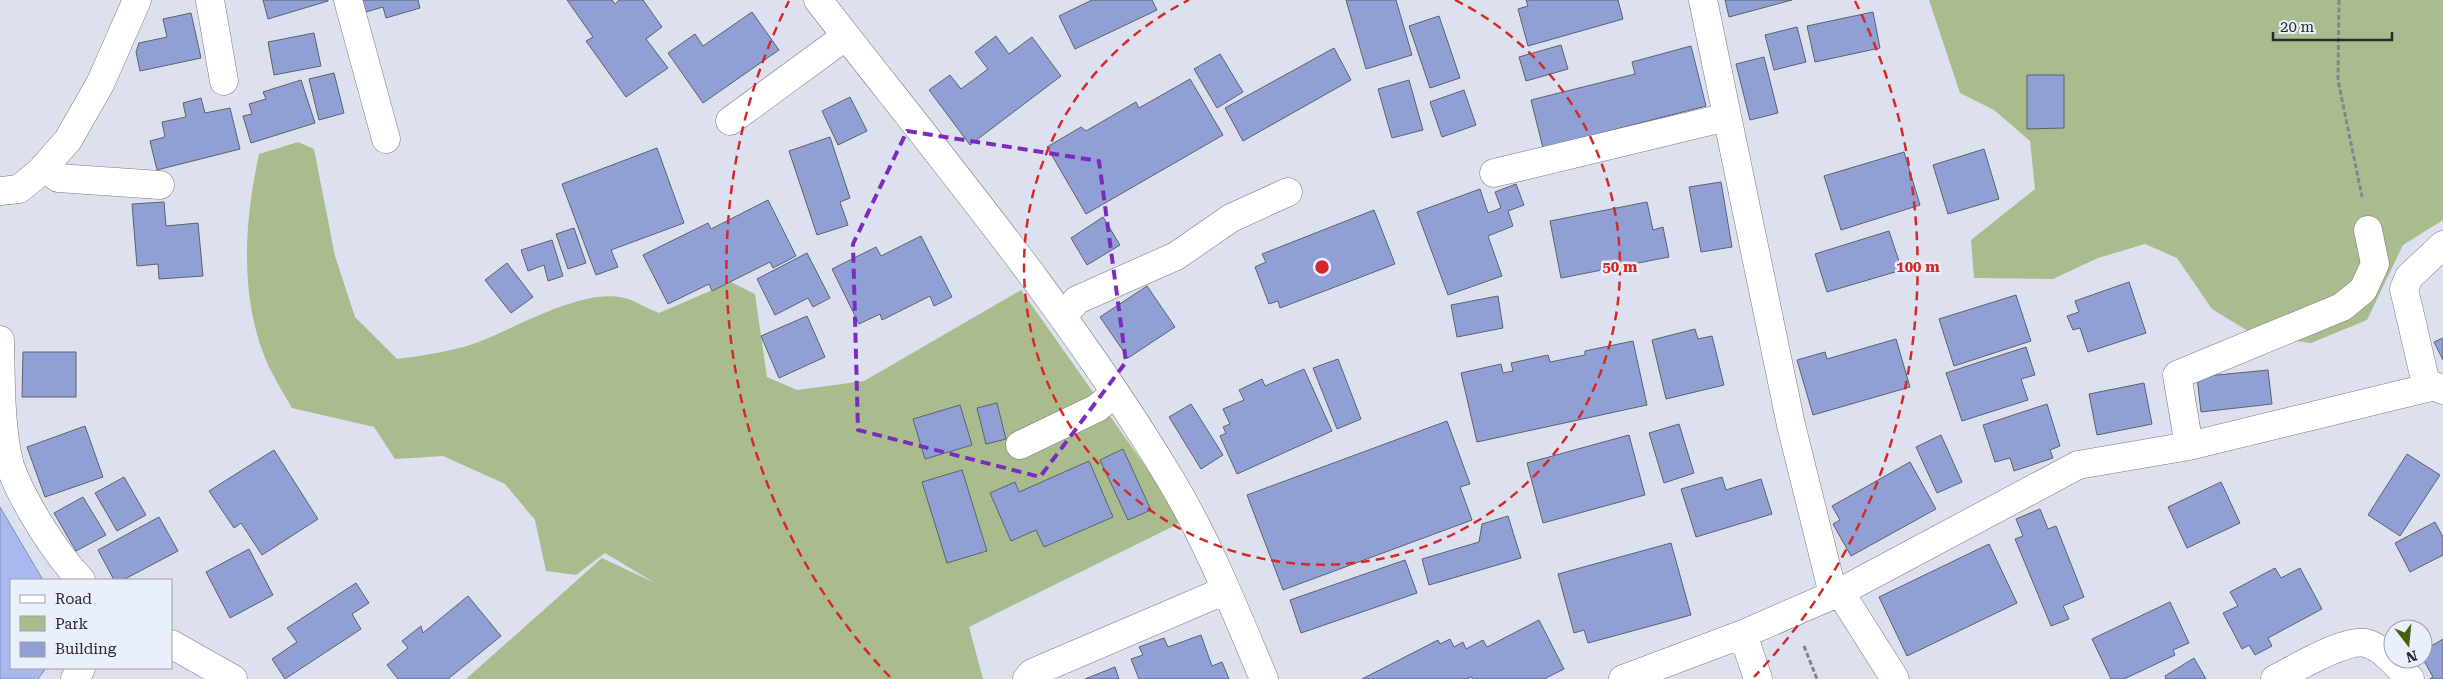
<svg xmlns="http://www.w3.org/2000/svg" width="2443" height="679" viewBox="0 0 2443 679" font-family="'Roboto Serif',serif">
  <style>
    .green { fill: #aabc8d }
    .water { fill: #a9b9ef; stroke: #828eb5 }
    .building { fill: #90a0d5; stroke: #5d616c }
    .lines { fill: none; stroke-linecap: round; stroke-linejoin: round }
    .street-casing { stroke: #757884; stroke-width: 29 }
    .path { stroke: #82858e; stroke-width: 3; stroke-dasharray: 5 2.5; stroke-linecap: butt }
    .street { stroke: #fff; stroke-width: 28 }
    .marked { fill: none; stroke: #7b2cbf; stroke-width: 4; stroke-dasharray: 10 6; stroke-linejoin: round }
    .ring { fill: none; stroke: #d62828; stroke-width: 2.5; stroke-dasharray: 9 6 }
    .centre { fill: #d62828; stroke: #eaeffc; stroke-width: 2.5 }
    .ring-label { font-size: 15px; text-anchor: middle; font-weight: bold; fill: #d62828; stroke: #eaeffc; stroke-width: 5; stroke-linejoin: round; paint-order: stroke }
  </style>
  <rect width="100%" height="100%" fill="#dde1ef"/>
  <path class="green" d="M 1929,0 L 2443,0 L 2443,220 L 2403,245 L 2367,320 L 2311,343 L 2256,336 L 2212,309 L 2177,258 L 2145,244 L 2098,258 L 2053,279 L 1974,278 L 1971,240 L 2035,189 L 2030,141 L 1994,110 L 1960,93 Z
    M 298,142 L 314,149 L 335,256 L 355,317 L 397,359 C 427,355 457,351 486,339 C 522,324 585,288 624,298 C 636,301 648,309 659,313 L 731,282 L 755,294 L 767,377 L 797,390 L 864,381 L 1021,290 L 1184,521 L 969,627 L 983,679 L 466,679 L 602,558 L 655,583 L 605,553 L 576,575 L 546,571 L 535,520 L 505,484 L 443,456 L 395,459 L 374,427 L 292,408 C 284,394 275,380 268,365 C 239,299 244,223 259,154 Z"/>
  <path class="water" d="M 0,507 L 43,580 L 11,580 L 11,668 L 46,668 L 38,679 L 0,679 Z"/>
  <path class="building" d="M 263,0 L 328,0 L 328,1 L 268,19 Z
    M 362,0 L 418,0 L 420,8 L 386,18 L 383,7 L 366,12 Z
    M 567,0 L 612,0 L 615,4 L 619,0 L 643,0 L 662,27 L 646,39 L 668,68 L 626,97 L 586,41 L 593,37 Z
    M 1092,0 L 1152,0 L 1157,10 L 1075,49 L 1059,16 Z
    M 1346,0 L 1396,0 L 1412,55 L 1366,69 Z
    M 1526,0 L 1618,0 L 1623,19 L 1528,46 L 1518,9 L 1528,6 Z
    M 1725,0 L 1792,0 L 1729,17 Z
    M 752,12 L 779,50 L 703,103 L 668,53 L 695,34 L 703,46 Z
    M 1873,12 L 1880,48 L 1815,62 L 1807,26 Z
    M 191,13 L 201,58 L 140,71 L 136,52 L 139,43 L 167,37 L 163,19 Z
    M 1439,16 L 1460,78 L 1430,88 L 1409,26 Z
    M 1797,27 L 1806,62 L 1774,70 L 1765,35 Z
    M 314,33 L 321,66 L 274,75 L 268,42 Z
    M 996,36 L 1009,54 L 1032,37 L 1061,76 L 970,145 L 929,90 L 950,75 L 961,89 L 988,69 L 975,52 Z
    M 1561,45 L 1568,69 L 1526,81 L 1519,57 Z
    M 1691,46 L 1706,106 L 1543,148 L 1531,100 L 1635,74 L 1632,62 Z
    M 1334,48 L 1351,80 L 1243,141 L 1225,108 Z
    M 1220,54 L 1243,92 L 1217,108 L 1194,69 Z
    M 1764,57 L 1778,113 L 1750,120 L 1736,64 Z
    M 334,73 L 344,113 L 319,120 L 309,79 Z
    M 2027,75 L 2064,75 L 2064,128 L 2027,129 Z
    M 1190,79 L 1223,135 L 1086,214 L 1047,147 L 1081,127 L 1086,131 L 1136,102 L 1139,108 Z
    M 301,80 L 315,123 L 251,143 L 243,116 L 252,114 L 249,104 L 266,99 L 263,92 Z
    M 1409,80 L 1423,130 L 1392,138 L 1378,89 Z
    M 1464,90 L 1476,125 L 1442,137 L 1430,102 Z
    M 850,97 L 867,131 L 838,145 L 822,111 Z
    M 201,98 L 205,113 L 230,108 L 240,149 L 157,170 L 150,141 L 165,137 L 162,122 L 186,117 L 183,103 Z
    M 830,137 L 850,198 L 840,202 L 848,225 L 817,235 L 789,151 Z
    M 657,148 L 684,223 L 611,250 L 618,267 L 596,275 L 562,184 Z
    M 1984,149 L 1999,199 L 1948,214 L 1933,165 Z
    M 1904,152 L 1920,205 L 1841,230 L 1824,176 Z
    M 1721,182 L 1732,247 L 1701,252 L 1689,187 Z
    M 1516,184 L 1524,205 L 1508,211 L 1513,226 L 1488,236 L 1502,276 L 1448,295 L 1417,212 L 1480,189 L 1488,213 L 1501,208 L 1495,192 Z
    M 768,200 L 796,256 L 773,268 L 770,262 L 712,291 L 709,284 L 668,304 L 643,255 L 708,223 L 711,229 Z
    M 164,202 L 166,226 L 198,223 L 203,276 L 159,279 L 158,264 L 137,266 L 132,204 Z
    M 1647,202 L 1653,230 L 1663,227 L 1669,257 L 1561,278 L 1550,221 Z
    M 1374,210 L 1395,264 L 1280,308 L 1278,301 L 1269,304 L 1255,267 L 1266,262 L 1262,254 Z
    M 1103,217 L 1120,245 L 1087,265 L 1071,238 Z
    M 574,228 L 586,263 L 568,269 L 556,234 Z
    M 1889,231 L 1902,270 L 1827,292 L 1815,254 Z
    M 921,236 L 952,297 L 934,306 L 930,296 L 882,320 L 880,314 L 859,324 L 832,269 L 876,247 L 881,256 Z
    M 552,240 L 563,276 L 548,281 L 544,265 L 528,271 L 521,250 Z
    M 807,253 L 830,298 L 813,307 L 808,298 L 775,315 L 757,279 Z
    M 507,263 L 533,297 L 511,313 L 485,280 Z
    M 2129,282 L 2146,333 L 2088,352 L 2080,328 L 2073,330 L 2067,316 L 2079,312 L 2075,301 Z
    M 1147,286 L 1175,327 L 1128,358 L 1100,317 Z
    M 2016,295 L 2031,341 L 1954,366 L 1939,319 Z
    M 1498,296 L 1503,328 L 1457,337 L 1451,305 Z
    M 807,316 L 825,357 L 779,378 L 761,336 Z
    M 1695,329 L 1698,339 L 1712,336 L 1724,385 L 1666,399 L 1652,340 Z
    M 2443,338 L 2443,360 L 2434,342 Z
    M 1896,339 L 1910,387 L 1813,415 L 1797,360 L 1825,352 L 1827,359 Z
    M 1633,341 L 1647,405 L 1477,442 L 1461,373 L 1501,364 L 1503,373 L 1513,371 L 1511,363 L 1548,355 L 1550,362 L 1585,355 L 1585,351 Z
    M 2026,347 L 2035,375 L 2021,379 L 2028,400 L 1962,421 L 1946,373 Z
    M 23,352 L 76,352 L 76,397 L 22,397 Z
    M 1338,359 L 1361,419 L 1337,429 L 1313,368 Z
    M 1304,369 L 1332,431 L 1237,474 L 1220,436 L 1226,433 L 1223,427 L 1230,424 L 1223,409 L 1244,400 L 1239,390 L 1262,379 L 1265,386 Z
    M 2268,370 L 2272,404 L 2201,412 L 2197,377 Z
    M 2144,383 L 2152,424 L 2097,435 L 2089,394 Z
    M 997,403 L 1006,439 L 986,444 L 977,408 Z
    M 1191,404 L 1223,455 L 1201,469 L 1169,417 Z
    M 2047,404 L 2060,446 L 2050,450 L 2053,458 L 2014,471 L 2010,458 L 1995,462 L 1983,425 Z
    M 960,405 L 972,445 L 925,459 L 913,419 Z
    M 1447,421 L 1470,484 L 1460,487 L 1472,520 L 1283,590 L 1247,495 Z
    M 1679,424 L 1694,473 L 1664,483 L 1649,433 Z
    M 85,426 L 103,477 L 45,497 L 27,447 Z
    M 1629,435 L 1645,495 L 1543,523 L 1527,463 Z
    M 1941,435 L 1962,482 L 1937,493 L 1916,447 Z
    M 1123,449 L 1151,510 L 1128,520 L 1100,460 Z
    M 274,450 L 318,519 L 262,555 L 241,523 L 234,528 L 209,491 Z
    M 2407,454 L 2440,475 L 2400,536 L 2368,515 Z
    M 1089,461 L 1113,517 L 1044,547 L 1036,530 L 1011,541 L 990,493 L 1015,482 L 1019,492 Z
    M 1910,462 L 1936,509 L 1851,556 L 1833,524 L 1840,520 L 1832,506 Z
    M 962,470 L 987,551 L 947,563 L 922,482 Z
    M 124,477 L 146,515 L 117,531 L 95,493 Z
    M 1722,477 L 1726,490 L 1761,479 L 1772,514 L 1696,537 L 1681,489 Z
    M 2221,482 L 2240,523 L 2187,548 L 2168,507 Z
    M 83,497 L 106,535 L 76,551 L 54,513 Z
    M 2040,509 L 2048,529 L 2056,526 L 2084,597 L 2063,606 L 2069,619 L 2051,626 L 2015,539 L 2023,536 L 2016,519 Z
    M 1508,516 L 1521,558 L 1429,585 L 1422,559 L 1479,542 L 1482,524 Z
    M 159,517 L 178,551 L 123,580 L 114,580 L 98,550 Z
    M 2435,522 L 2443,537 L 2443,555 L 2410,572 L 2395,543 Z
    M 1671,543 L 1691,615 L 1588,643 L 1584,630 L 1574,633 L 1558,574 Z
    M 1989,544 L 2017,603 L 1907,656 L 1879,597 Z
    M 249,549 L 273,595 L 230,618 L 206,572 Z
    M 1405,560 L 1417,593 L 1301,633 L 1290,600 Z
    M 2275,568 L 2281,578 L 2300,568 L 2322,609 L 2268,638 L 2272,646 L 2255,655 L 2249,645 L 2242,649 L 2223,613 L 2238,606 L 2230,592 Z
    M 356,583 L 369,603 L 352,614 L 361,629 L 285,679 L 272,659 L 297,642 L 287,628 Z
    M 468,596 L 501,636 L 448,679 L 398,679 L 387,665 L 408,648 L 402,641 L 421,626 L 423,633 Z
    M 2170,602 L 2189,643 L 2173,650 L 2175,655 L 2124,679 L 2111,679 L 2092,639 Z
    M 1539,620 L 1564,669 L 1544,679 L 1473,679 L 1471,677 L 1467,679 L 1362,679 L 1438,640 L 1440,644 L 1450,639 L 1454,647 L 1463,642 L 1466,649 L 1483,640 L 1487,647 Z
    M 1201,635 L 1212,666 L 1222,662 L 1229,679 L 1139,679 L 1131,659 L 1143,655 L 1139,647 L 1164,638 L 1168,647 Z
    M 2443,639 L 2443,679 L 2430,679 L 2433,677 L 2423,659 L 2423,651 Z
    M 2194,658 L 2206,679 L 2166,679 L 2165,676 Z
    M 1115,667 L 1119,679 L 1085,679 Z"/>
  <g class="lines">
    <g class="street-casing">
      <path id="street" d="M 210,0 L 224,81
        M 348,0 L 386,139
        M 818,0 C 940,157 1070,311 1172,482 C 1209,544 1236,613 1264,679
        M 1703,0 L 1791,425 L 1833,594
        M 730,121 L 846,36
        M 44,167 L 58,178 L 160,185
        M 1494,173 L 1727,117
        M 0,191 L 19,189 L 40,172 L 68,140 L 100,84 L 137,0
        M 1063,316 L 1077,300 L 1176,256 L 1231,218 L 1288,192
        M 0,340 C 1,379 0,430 10,466 C 23,502 55,553 81,580
        M 2427,388 L 2404,289 L 2409,277 L 2443,245
        M 1020,445 L 1097,408 L 1114,394
        M 2189,446 L 2177,375 L 2342,307 L 2363,290 L 2375,264 L 2368,230
        M 1840,592 L 1895,679
        M 1743,634 L 1758,679
        M 171,644 L 233,679
        M 75,679 L 81,668
        M 1027,679 L 1032,673 L 1226,590
        M 1623,679 L 1743,634 L 1840,592 L 2078,465 L 2189,446 L 2427,388 L 2435,386 L 2443,390
        M 2275,679 C 2295,669 2348,636 2369,644 C 2385,650 2398,667 2410,679"/>
    </g>
    <path class="path" d="M 2339,0 L 2338,80 L 2362,197
      M 1804,646 L 1817,679"/>
    <use href="#street" class="street"/>
  </g>
  <path class="marked" d="M 907,131 L 1099,161 L 1126,362 L 1040,477 L 858,430 L 853,244 Z"/>
  <g class="ring">
    <path d="M1455 0A298 298 0 1 1 1189 0"/>
    <path d="M890 677A596 596 0 0 1 789 1M1855 1A596 596 0 0 1 1754 677"/>
  </g>
  <circle cx="1322" cy="267" r="8" class="centre"/>
  <g class="ring-label">
    <text x="1620" y="272">50 m</text>
    <text x="1918" y="272">100 m</text>
  </g>
  <rect x="10" y="579" width="162" height="90" fill="#eaeffc" stroke="#9ca0a9"/>
  <rect x="20" y="595" width="25" height="8" fill="#ffffff" stroke="#9ca0a9"/>
  <text x="55" y="604" font-size="15" fill="#27292d">Road</text>
  <rect x="20" y="616" width="25" height="15" fill="#aabc8d" stroke="#9ca0a9"/>
  <text x="55" y="629" font-size="15" fill="#27292d">Park</text>
  <rect x="20" y="642" width="25" height="15" fill="#90a0d5" stroke="#9ca0a9"/>
  <text x="55" y="654" font-size="15" fill="#27292d">Building</text>
  <g transform="translate(2408 644) rotate(164)"><circle r="24" fill="#eaeffc" stroke="#9ca0a9"/>
  <path d="M0-4L9 19L0 12L-9 19Z" fill="#49600a"/>
  <text y="-8" font-size="14" font-weight="bold" text-anchor="middle" fill="#27292d">N</text>
  </g>
  <path d="M2273 32v8h119v-8" fill="none" stroke="#27292d" stroke-width="2.5"/>
  <text x="2280" y="32" font-size="15" fill="#27292d" stroke="#eaeffc" stroke-width="4" paint-order="stroke">20 m</text>
</svg>
